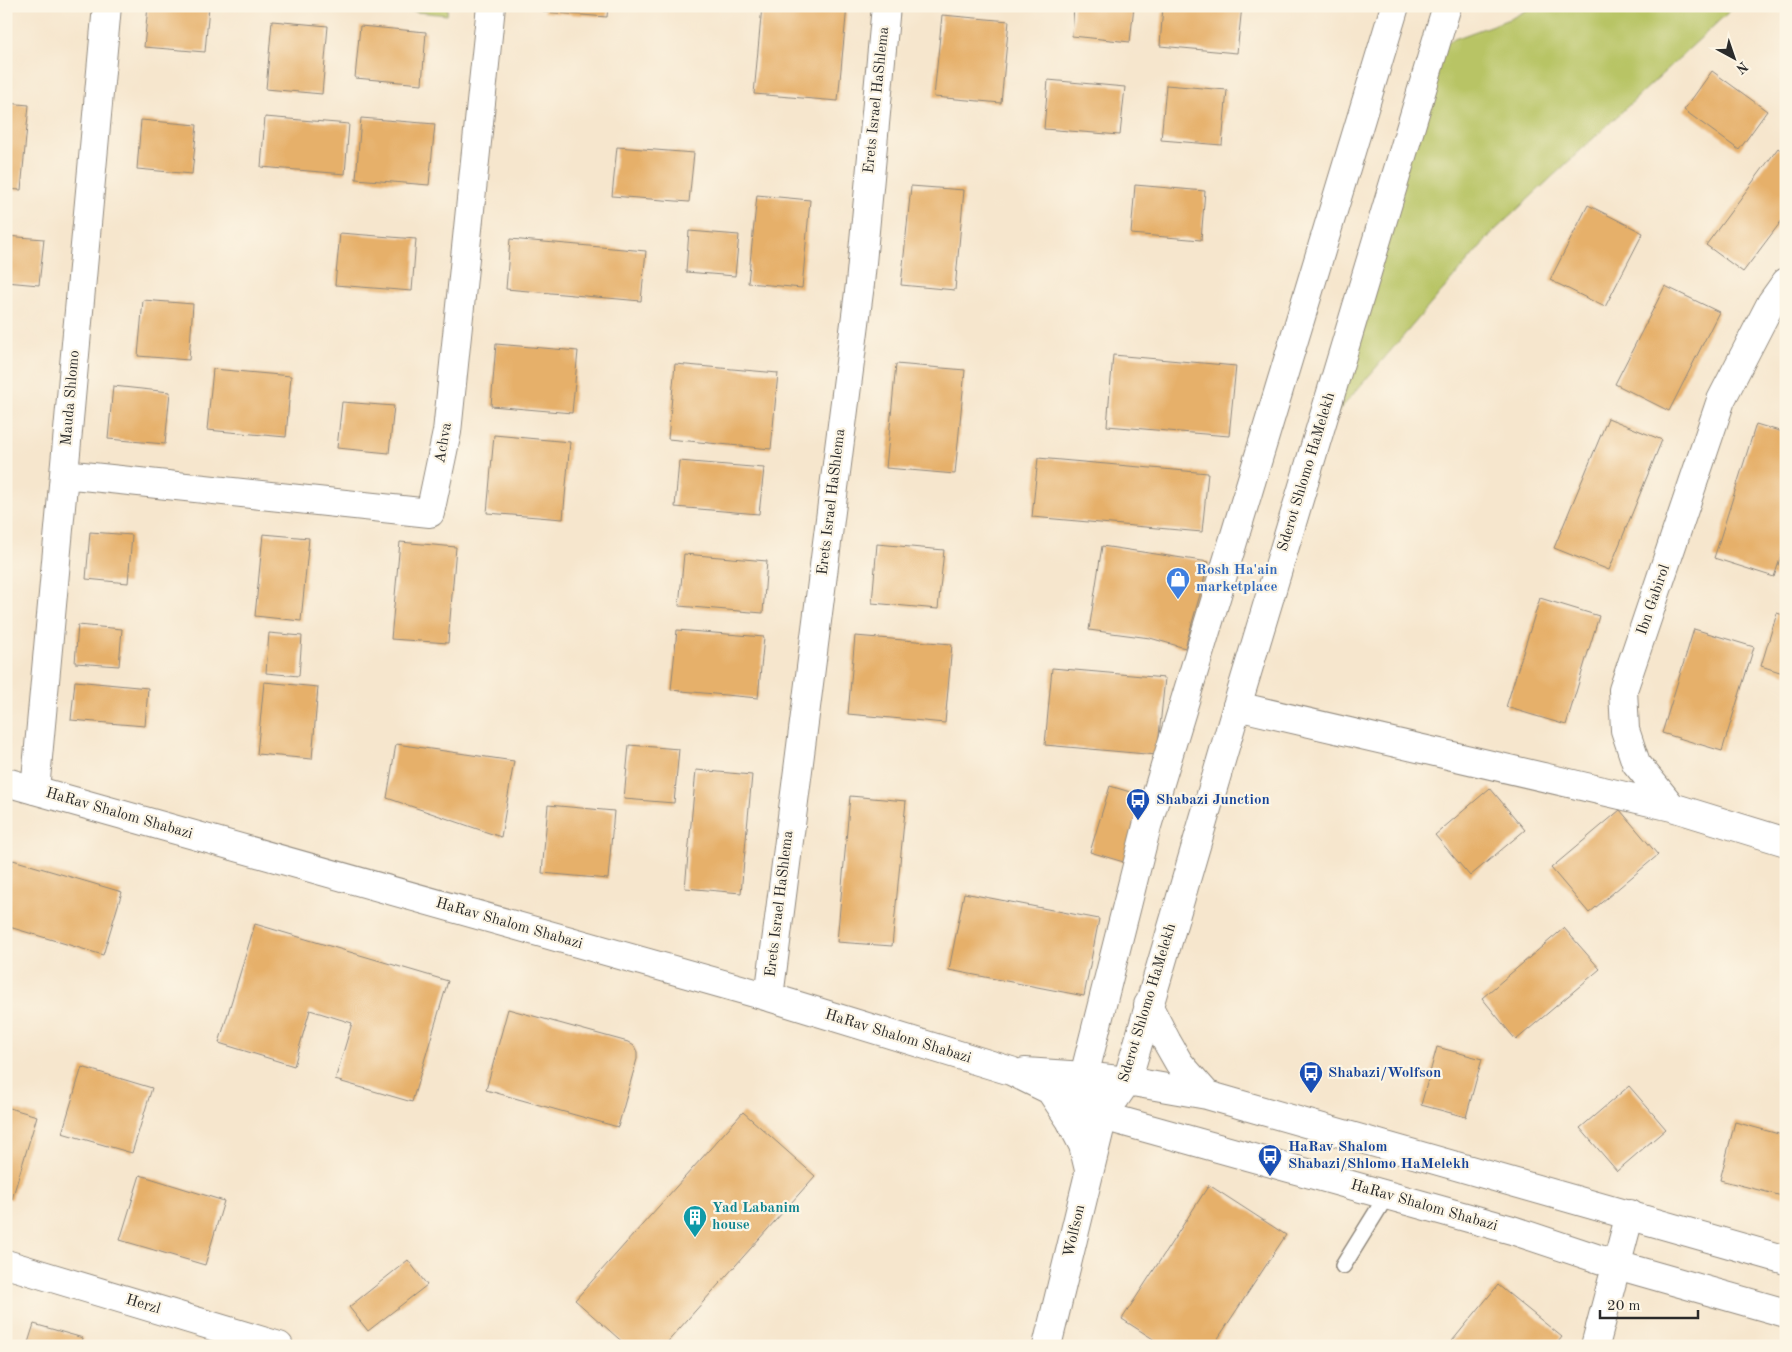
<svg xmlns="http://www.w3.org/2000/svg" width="1792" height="1352" viewBox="0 0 1792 1352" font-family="'Old Standard TT',serif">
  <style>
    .green { fill: #b8c465; stroke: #727848 }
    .building { fill: #e6b06b }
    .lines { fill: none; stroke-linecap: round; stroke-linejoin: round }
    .service-casing { stroke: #90887c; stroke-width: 18 }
    .minor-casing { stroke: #90887c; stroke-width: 30 }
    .tertiary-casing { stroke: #90887c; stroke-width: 30 }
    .service { stroke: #fff; stroke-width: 15 }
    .minor { stroke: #fff; stroke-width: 28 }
    .tertiary { stroke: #fff; stroke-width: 28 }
    .labels { text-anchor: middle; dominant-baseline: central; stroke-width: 4.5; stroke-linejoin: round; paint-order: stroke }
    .street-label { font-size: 15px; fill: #2b2b2b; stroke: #fcf5e5 }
    .shop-label { font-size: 15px; font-weight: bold; fill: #366cbe; stroke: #fcf5e5; text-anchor: start }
    .transit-label { font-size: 15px; font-weight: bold; fill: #164399; stroke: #fcf5e5; text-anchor: start }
    .culture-label { font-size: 15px; font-weight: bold; fill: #0d838f; stroke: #fcf5e5; text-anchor: start }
  </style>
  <rect width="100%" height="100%" fill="#fcf5e5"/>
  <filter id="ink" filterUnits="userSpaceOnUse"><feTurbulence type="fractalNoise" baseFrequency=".02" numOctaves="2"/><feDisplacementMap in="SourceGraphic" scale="10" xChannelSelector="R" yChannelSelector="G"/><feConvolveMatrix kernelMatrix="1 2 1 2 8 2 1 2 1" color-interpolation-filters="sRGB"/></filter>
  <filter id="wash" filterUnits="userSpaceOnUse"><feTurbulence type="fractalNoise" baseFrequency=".0096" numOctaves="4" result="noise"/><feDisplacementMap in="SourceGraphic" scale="20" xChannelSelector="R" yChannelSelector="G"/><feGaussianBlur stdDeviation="1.12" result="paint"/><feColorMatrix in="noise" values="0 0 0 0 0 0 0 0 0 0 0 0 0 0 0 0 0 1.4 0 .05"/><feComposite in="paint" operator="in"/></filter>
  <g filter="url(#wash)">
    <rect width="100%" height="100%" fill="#f6e6cd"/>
    <path class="green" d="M 361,6 L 448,6 L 447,15 Z
      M 1534,6 L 1735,6 L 1492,233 L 1318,435 L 1435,46 L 1512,18 Z"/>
    <g id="blocks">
      <path class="building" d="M 148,6 L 209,6 L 205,52 L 144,47 Z
        M 544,6 L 608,6 L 607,17 L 544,12 Z
        M 762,6 L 847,6 L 838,101 L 754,94 Z
        M 1074,6 L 1134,6 L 1130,42 L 1072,36 Z
        M 1163,6 L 1242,6 L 1237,53 L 1160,46 Z
        M 942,15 L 1009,21 L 1001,103 L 934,97 Z
        M 272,21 L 328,26 L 322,94 L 266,89 Z
        M 360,26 L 426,32 L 422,84 L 355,78 Z
        M 1712,71 L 1767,111 L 1739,150 L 1684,110 Z
        M 1048,80 L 1125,87 L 1120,135 L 1044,129 Z
        M 1166,85 L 1227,90 L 1222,145 L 1161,140 Z
        M 6,103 L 29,105 L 21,190 L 6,189 Z
        M 265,117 L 349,124 L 345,174 L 261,167 Z
        M 361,118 L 435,124 L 429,185 L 356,179 Z
        M 141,120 L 197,125 L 192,174 L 137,169 Z
        M 617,147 L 694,153 L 689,202 L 612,196 Z
        M 1778,148 L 1786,154 L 1786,215 L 1743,272 L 1706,245 Z
        M 1135,185 L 1205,191 L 1201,240 L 1131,234 Z
        M 911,186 L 964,190 L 955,290 L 901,285 Z
        M 757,195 L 810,200 L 802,288 L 748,283 Z
        M 1588,205 L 1643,233 L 1605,307 L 1550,280 Z
        M 689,231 L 739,235 L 735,276 L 686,272 Z
        M 340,233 L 416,239 L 412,291 L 335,285 Z
        M 6,236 L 44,239 L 39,285 L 6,282 Z
        M 510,239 L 646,251 L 641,301 L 506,289 Z
        M 1665,286 L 1719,312 L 1669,411 L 1615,384 Z
        M 143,300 L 193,304 L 189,360 L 138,356 Z
        M 496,344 L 578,351 L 572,413 L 491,406 Z
        M 1113,355 L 1236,366 L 1229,436 L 1107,426 Z
        M 675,364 L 778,373 L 771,449 L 668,439 Z
        M 896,364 L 965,370 L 955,474 L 886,468 Z
        M 213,369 L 291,376 L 286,437 L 207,430 Z
        M 113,386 L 170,392 L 165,444 L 108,439 Z
        M 342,402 L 394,406 L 389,453 L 337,448 Z
        M 1608,418 L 1662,440 L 1609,570 L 1554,548 Z
        M 1756,424 L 1786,433 L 1786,541 L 1774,577 L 1714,558 Z
        M 494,435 L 570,442 L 563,519 L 487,513 Z
        M 1038,458 L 1208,473 L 1202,532 L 1032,517 Z
        M 679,461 L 764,468 L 759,514 L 675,507 Z
        M 90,532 L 132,535 L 128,583 L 86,579 Z
        M 263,534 L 309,538 L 301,621 L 255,616 Z
        M 400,542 L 456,547 L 448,643 L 391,639 Z
        M 877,544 L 944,550 L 938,609 L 872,603 Z
        M 1102,546 L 1209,562 L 1185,648 L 1150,638 L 1089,630 Z
        M 684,554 L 767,561 L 763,613 L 679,606 Z
        M 1540,598 L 1599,616 L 1566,725 L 1506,707 Z
        M 1777,613 L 1786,616 L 1786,674 L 1761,666 Z
        M 78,625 L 122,629 L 119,666 L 75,663 Z
        M 1694,629 L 1754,647 L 1722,751 L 1662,733 Z
        M 677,630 L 764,637 L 758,698 L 671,690 Z
        M 269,633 L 302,636 L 299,676 L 266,673 Z
        M 855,636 L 952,644 L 945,723 L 848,714 Z
        M 1052,668 L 1165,678 L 1157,755 L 1045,745 Z
        M 75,681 L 148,688 L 145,726 L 71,720 Z
        M 264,682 L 318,687 L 312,759 L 257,754 Z
        M 396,744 L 514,761 L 501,837 L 387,798 Z
        M 629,745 L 679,749 L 674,803 L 624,799 Z
        M 696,770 L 752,775 L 741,893 L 685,888 Z
        M 1110,786 L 1147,797 L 1127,863 L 1090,852 Z
        M 1490,788 L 1525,830 L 1470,876 L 1435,835 Z
        M 850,796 L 906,801 L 892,946 L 837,942 Z
        M 548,805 L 614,811 L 608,879 L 542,873 Z
        M 1620,810 L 1658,855 L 1589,913 L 1551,868 Z
        M 13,860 L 122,892 L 103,955 L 6,926 L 6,883 Z
        M 964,893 L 1099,919 L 1084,996 L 949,970 Z
        M 255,924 L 448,981 L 412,1102 L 335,1080 L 352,1023 L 310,1010 L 294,1066 L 219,1043 Z
        M 1564,928 L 1600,969 L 1516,1040 L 1482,998 Z
        M 508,1009 L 628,1042 L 634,1046 L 637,1052 L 637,1059 L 618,1127 L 486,1090 Z
        M 1437,1047 L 1482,1059 L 1466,1117 L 1421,1105 Z
        M 82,1067 L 152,1088 L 132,1153 L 62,1133 Z
        M 1629,1086 L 1666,1129 L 1617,1171 L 1580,1128 Z
        M 6,1107 L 37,1116 L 12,1199 L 6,1198 Z
        M 743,1112 L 815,1176 L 664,1346 L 627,1346 L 575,1300 Z
        M 1735,1122 L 1786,1136 L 1786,1197 L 1720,1180 Z
        M 140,1175 L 224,1201 L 205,1265 L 120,1240 Z
        M 1209,1185 L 1286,1235 L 1213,1346 L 1164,1346 L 1122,1319 Z
        M 408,1260 L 427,1285 L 368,1331 L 349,1307 Z
        M 1498,1285 L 1562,1337 L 1555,1346 L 1448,1346 Z
        M 34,1324 L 83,1338 L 81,1346 L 27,1346 Z"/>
    </g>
  </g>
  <g filter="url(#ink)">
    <use href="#blocks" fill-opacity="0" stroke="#90887c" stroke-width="1"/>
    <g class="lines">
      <g class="service-casing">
        <path id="service" d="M 1343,1266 L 1387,1195"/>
      </g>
      <g class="minor-casing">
        <path id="minor" d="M 1786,282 L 1771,303 L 1721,400 L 1623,690 L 1625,730 L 1636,763 L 1672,807 L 1786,842
          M 64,474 L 430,513 L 447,432 L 491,6
          M 1237,706 L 1672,807
          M 35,790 L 107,6
          M 769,997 L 860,284 L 886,6
          M 6,1264 L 279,1346
          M 1595,1346 L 1630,1214"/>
      </g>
      <g class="tertiary-casing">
        <path id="tertiary" d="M 6,782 L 769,997 L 1011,1071 L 1103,1116 L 1512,1230 L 1617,1265 L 1786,1313
          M 1148,1005 L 1167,1042 L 1179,1063 L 1207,1095
          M 1025,1072 L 1084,1076 L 1127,1081 L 1207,1095 L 1786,1260
          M 1050,1090 L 1070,1120 L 1083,1145 L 1089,1170
          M 1103,1116 L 1084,1076 L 1147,826 L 1395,6
          M 1047,1346 L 1103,1116 L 1127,1081 L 1237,706 L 1447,6"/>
      </g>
      <use href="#service" class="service"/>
      <use href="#minor" class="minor"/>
      <use href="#tertiary" class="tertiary"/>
    </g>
  </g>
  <defs>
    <g id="shop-pin" transform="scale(1.25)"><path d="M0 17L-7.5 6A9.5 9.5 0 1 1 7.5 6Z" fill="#3f7fe0" stroke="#fcf5e5"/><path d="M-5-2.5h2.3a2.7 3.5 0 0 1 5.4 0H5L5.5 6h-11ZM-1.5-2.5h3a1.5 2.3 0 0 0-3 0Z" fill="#fff"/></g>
    <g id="bus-pin" transform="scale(1.25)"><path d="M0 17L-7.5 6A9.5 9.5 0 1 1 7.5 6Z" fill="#1a4fb4" stroke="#fcf5e5"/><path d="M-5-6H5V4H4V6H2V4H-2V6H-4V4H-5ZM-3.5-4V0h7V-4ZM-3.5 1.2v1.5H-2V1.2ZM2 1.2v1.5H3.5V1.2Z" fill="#fff"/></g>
    <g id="building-pin" transform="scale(1.25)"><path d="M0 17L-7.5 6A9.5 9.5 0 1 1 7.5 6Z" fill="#0f9aa8" stroke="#fcf5e5"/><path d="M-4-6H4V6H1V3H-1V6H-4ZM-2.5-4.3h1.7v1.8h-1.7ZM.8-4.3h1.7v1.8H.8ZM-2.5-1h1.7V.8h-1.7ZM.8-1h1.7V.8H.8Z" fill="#fff"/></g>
  </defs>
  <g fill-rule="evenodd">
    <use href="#shop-pin" x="1178" y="579"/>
    <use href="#bus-pin" x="1138" y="800"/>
    <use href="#bus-pin" x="1311" y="1073"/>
    <use href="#bus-pin" x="1270" y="1156"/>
    <use href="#building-pin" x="695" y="1217"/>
  </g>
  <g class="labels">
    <g class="street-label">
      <text transform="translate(877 100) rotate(-84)">Erets Israel HaShlema</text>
      <text transform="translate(71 398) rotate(-85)">Mauda Shlomo</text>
      <text transform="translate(444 443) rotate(-80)">Achva</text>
      <text transform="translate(1307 472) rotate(-73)">Sderot Shlomo HaMelekh</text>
      <text transform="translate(832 502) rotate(-83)">Erets Israel HaShlema</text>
      <text transform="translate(1654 600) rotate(-71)">Ibn Gabirol</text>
      <text transform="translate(119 814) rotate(16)">HaRav Shalom Shabazi</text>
      <text transform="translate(780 904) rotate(-83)">Erets Israel HaShlema</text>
      <text transform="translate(509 924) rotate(16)">HaRav Shalom Shabazi</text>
      <text transform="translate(1148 1003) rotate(-73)">Sderot Shlomo HaMelekh</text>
      <text transform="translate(898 1037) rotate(17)">HaRav Shalom Shabazi</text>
      <text transform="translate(1424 1206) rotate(16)">HaRav Shalom Shabazi</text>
      <text transform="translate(1075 1231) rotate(-77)">Wolfson</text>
      <text transform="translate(143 1305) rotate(17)">Herzl</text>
    </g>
    <g class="shop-label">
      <text x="1196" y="570">Rosh Ha'ain<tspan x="1196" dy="17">marketplace</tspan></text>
    </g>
    <g class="transit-label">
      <text x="1156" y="800">Shabazi Junction</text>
      <text x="1328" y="1073">Shabazi/Wolfson</text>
      <text x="1288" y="1147">HaRav Shalom<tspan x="1288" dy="17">Shabazi/Shlomo HaMelekh</tspan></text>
    </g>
    <g class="culture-label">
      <text x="712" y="1208">Yad Labanim<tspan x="712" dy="17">house</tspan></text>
    </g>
  </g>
  <rect width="1792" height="1352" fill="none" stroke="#fcf5e5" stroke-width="25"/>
  <g transform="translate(1734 58) rotate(140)" stroke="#fcf5e5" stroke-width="4" paint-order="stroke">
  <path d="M0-4L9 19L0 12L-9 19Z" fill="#2b2b2b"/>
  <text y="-8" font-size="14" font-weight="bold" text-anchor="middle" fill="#2b2b2b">N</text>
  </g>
  <path d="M1600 1310v8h98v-8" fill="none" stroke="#2b2b2b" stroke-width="2.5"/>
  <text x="1607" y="1310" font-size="15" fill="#2b2b2b" stroke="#fcf5e5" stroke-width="4" paint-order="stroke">20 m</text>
</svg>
